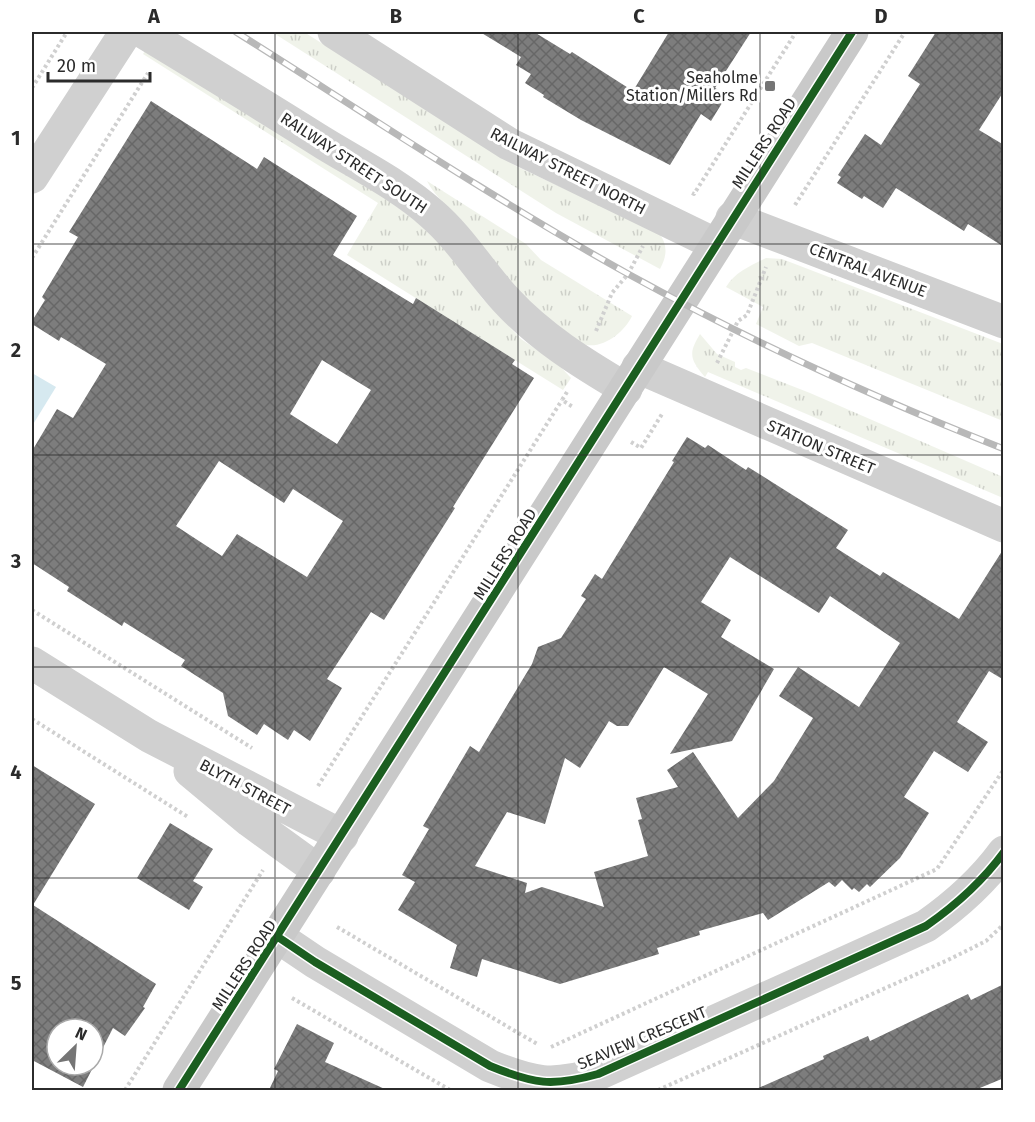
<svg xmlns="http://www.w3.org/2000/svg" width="1035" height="1122" viewBox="0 0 1035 1122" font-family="'Fira Sans',sans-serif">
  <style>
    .grass { fill: url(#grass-tufts) }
    .water { fill: #d6e9f0 }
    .building { fill: url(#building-cross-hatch); fill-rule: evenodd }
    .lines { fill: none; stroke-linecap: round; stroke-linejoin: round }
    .path { stroke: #d0d0d0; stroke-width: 4; stroke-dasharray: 3 3; stroke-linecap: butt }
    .minor { stroke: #d0d0d0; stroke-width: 33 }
    .tertiary { stroke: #d0d0d0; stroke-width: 33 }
    .secondary { stroke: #c9c9c9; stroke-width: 33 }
    .rail-casing { stroke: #b8b8b8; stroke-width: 7 }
    .rail { stroke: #fff; stroke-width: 4.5; stroke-dasharray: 14; stroke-linecap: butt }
    .cycleway-casing { stroke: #fff; stroke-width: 11 }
    .cycleway { stroke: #1b5e20; stroke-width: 8 }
    .grid { fill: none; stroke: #2b2b2b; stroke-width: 1.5; stroke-opacity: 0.55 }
    .poi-dot { fill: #757575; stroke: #fff; stroke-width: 2 }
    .labels { text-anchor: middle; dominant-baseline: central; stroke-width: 6; stroke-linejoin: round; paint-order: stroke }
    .poi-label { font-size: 16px; fill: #2b2b2b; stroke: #fff; text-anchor: end }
    .street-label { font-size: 16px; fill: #2b2b2b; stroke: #fff }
    .neatline { fill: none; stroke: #2b2b2b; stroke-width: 2 }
    .grid-label { font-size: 20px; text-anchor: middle; font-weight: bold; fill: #2b2b2b }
  </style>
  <defs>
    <pattern id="grass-tufts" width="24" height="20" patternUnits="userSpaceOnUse" patternTransform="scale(1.5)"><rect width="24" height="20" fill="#f0f3ea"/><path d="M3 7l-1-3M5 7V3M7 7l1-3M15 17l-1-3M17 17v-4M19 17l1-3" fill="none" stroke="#ced0c9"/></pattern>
    <pattern id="building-cross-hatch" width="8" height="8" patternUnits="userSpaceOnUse" patternTransform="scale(1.5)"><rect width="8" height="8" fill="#7d7d7d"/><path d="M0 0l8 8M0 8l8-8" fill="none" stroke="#676767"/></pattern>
  </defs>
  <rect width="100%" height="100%" fill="#fff"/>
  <path class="grass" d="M 272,32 L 304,32 L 516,166 L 659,233 C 668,245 667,256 660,269 L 556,213 Z
    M 145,51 L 369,185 L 440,240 L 482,298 L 521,339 L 558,364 L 571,378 L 563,390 L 347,255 L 378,203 L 143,54 Z
    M 427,181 L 526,244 L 541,260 L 632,316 C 624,333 600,352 580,343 C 572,340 565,331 558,326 C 547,318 535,310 525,301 C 505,281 486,251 468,229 C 456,213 435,198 427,181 Z
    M 766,258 L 782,259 L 1003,344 L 1003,421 L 812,343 L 799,346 L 756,324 L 763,307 L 726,287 C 735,272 750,266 766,258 Z
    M 700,334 L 717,354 L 735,362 L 735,367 L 741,370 L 746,368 L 810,393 L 1003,477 L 1003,498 L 708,372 L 705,377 C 690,359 688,354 700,334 Z"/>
  <path class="water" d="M 32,373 L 56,387 L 32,426 Z"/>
  <path class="building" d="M 480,32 L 534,32 L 570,54 L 572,52 L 633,91 L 669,32 L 751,32 L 715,88 L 727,95 L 711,121 L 701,114 L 670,165 L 581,120 L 543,97 L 544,95 L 525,83 L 531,74 L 516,65 L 521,57 Z
    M 936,32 L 1004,32 L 1004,91 L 979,130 L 1004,145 L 1004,247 L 968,224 L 964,231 L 896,188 L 883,208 L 864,196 L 862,199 L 837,183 L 841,177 L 838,175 L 865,134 L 881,145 L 920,84 L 908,76 Z
    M 151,101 L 257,169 L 264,157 L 357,216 L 333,255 L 413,304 L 416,298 L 515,360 L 512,364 L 534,378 L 453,507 L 455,508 L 384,620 L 371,612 L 327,679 L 342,688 L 310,741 L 294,730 L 288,740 L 264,724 L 257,735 L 228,716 L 223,693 L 181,666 L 185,660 L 124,622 L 122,626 L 67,591 L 69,587 L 32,563 L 32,451 L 57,409 L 73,418 L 106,364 L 61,337 L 59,341 L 32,324 L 32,321 L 45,300 L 42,297 L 78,237 L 69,232 ZM 322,360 L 371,390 L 337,444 L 290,414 ZM 219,461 L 284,503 L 293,489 L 343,521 L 307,577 L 237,534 L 222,556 L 176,526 Z
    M 687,437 L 705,448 L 708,445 L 746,470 L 748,467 L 848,530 L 836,548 L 880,576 L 883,572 L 959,619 L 1004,548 L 1004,680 L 989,671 L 957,722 L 988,742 L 968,772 L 934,751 L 904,797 L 929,813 L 900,858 L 870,887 L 867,884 L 859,892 L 854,888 L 852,890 L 842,880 L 835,887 L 829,882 L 768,920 L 763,913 L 699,931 L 700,935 L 657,948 L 659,954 L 560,984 L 482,959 L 477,977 L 450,968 L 457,945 L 398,910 L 415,882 L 402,875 L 429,829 L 423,826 L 470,746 L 479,752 L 532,664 L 538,647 L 561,638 L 586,599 L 581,596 L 595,574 L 602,579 L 674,462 L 672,461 ZM 730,557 L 819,613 L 830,596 L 900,643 L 859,707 L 798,667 L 779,696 L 813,718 L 774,781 L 738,818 L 693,752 L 667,770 L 678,787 L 636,798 L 642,819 L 638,820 L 648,856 L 594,872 L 604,907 L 542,887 L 525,893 L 527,883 L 475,866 L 507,812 L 545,824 L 565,758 L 580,768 L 609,721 L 617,726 L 628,726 L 664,667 L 708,694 L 670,754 L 732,741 L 774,669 L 721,637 L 731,620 L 701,602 Z
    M 32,765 L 95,804 L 33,905 L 156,984 L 143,1007 L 145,1008 L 125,1036 L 113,1028 L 83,1087 L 32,1060 ZM 57,1029 L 93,1029 L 93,1065 L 57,1065 Z
    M 170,823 L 213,849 L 193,881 L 203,887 L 189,910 L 137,878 Z
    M 1004,984 L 1004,1078 L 975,1090 L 754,1090 L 824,1059 L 823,1056 L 868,1036 L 870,1041 L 968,994 L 971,1000 Z
    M 297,1024 L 334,1043 L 325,1062 L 387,1090 L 269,1090 L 278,1071 L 274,1069 Z"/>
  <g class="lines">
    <path class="path" d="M 32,88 L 67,32
      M 692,193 L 694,194 L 796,32
      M 795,205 L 905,32
      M 32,258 L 148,73
      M 596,331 L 612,293 L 628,274 L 643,246
      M 717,363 L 738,321 L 747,315 L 766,267
      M 567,392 L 562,400 L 573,407
      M 631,442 L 641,448 L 662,414
      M 32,610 L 252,748
      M 32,719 L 188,817
      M 318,786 L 562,400
      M 337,927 L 539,1045
      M 292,998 L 450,1090
      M 551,1047 L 937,869 L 1004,769
      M 125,1090 L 263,870
      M 658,1090 L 948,960 L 986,941 L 1004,924"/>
    <path class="minor" d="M 143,32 C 204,69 265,106 325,144 C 361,166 401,186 432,214 C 461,239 480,272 506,300 C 540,337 582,363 626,389
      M 334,32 L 509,144 L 715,244
      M 32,177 L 126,32
      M 732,218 L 1004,322
      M 638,367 L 1004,526
      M 278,937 L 315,962 L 490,1066 C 534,1084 552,1087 598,1074 L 926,926 C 956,905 982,882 1004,852"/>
    <path class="tertiary" d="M 32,663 L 149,736 L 342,836
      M 190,771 L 250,821 L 319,871"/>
    <path class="secondary" d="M 179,1090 C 406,739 625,383 852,32"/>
    <g class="rail-casing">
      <path id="rail" d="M 236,32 C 366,114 495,200 630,275 C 750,341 875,398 1004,449"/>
    </g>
    <use href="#rail" class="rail"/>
    <g class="cycleway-casing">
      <path id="cycleway" d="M 278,937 L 315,962 L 490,1066 C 534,1084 552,1087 598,1074 L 926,926 C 956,905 982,882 1004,852
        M 179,1090 C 406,739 625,383 852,32"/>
    </g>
    <use href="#cycleway" class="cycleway"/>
  </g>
  <path class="grid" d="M 275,32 L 275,1090M 518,32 L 518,1090M 760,32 L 760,1090M 32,244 L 1004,244M 32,455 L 1004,455M 32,667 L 1004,667M 32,878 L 1004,878"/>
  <rect class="poi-dot" x="764" y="80" width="12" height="12" rx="3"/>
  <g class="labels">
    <g class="poi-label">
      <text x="758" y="77">Seaholme<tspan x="758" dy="18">Station/Millers Rd</tspan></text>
    </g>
    <g class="street-label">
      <text transform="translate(764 143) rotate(-57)">MILLERS ROAD</text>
      <text transform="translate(354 163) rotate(33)">RAILWAY STREET SOUTH</text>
      <text transform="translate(568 171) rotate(27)">RAILWAY STREET NORTH</text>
      <text transform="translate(868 270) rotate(21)">CENTRAL AVENUE</text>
      <text transform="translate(821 447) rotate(23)">STATION STREET</text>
      <text transform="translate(505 554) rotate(-58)">MILLERS ROAD</text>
      <text transform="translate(245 787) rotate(28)">BLYTH STREET</text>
      <text transform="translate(244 965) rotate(-57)">MILLERS ROAD</text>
      <text transform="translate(642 1038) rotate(-23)">SEAVIEW CRESCENT</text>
    </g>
  </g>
  <rect width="1035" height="1122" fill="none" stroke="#ffffff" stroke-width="66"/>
  <g transform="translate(75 1047) rotate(25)"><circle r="28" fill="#ffffff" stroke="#aaaaaa" stroke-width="1.5"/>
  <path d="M0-4.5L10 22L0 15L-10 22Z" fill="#757575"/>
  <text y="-9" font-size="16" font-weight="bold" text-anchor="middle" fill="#2b2b2b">N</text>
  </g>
  <path d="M48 72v9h102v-9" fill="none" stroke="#2b2b2b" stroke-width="3"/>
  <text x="57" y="72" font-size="18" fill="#2b2b2b" stroke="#ffffff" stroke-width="4.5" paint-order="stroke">20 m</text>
  <rect x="33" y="33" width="969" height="1056" class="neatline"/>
  <g class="grid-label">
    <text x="154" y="23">A</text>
    <text x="396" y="23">B</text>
    <text x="639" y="23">C</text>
    <text x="881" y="23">D</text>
    <text x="16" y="145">1</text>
    <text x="16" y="357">2</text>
    <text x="16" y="568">3</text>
    <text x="16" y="779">4</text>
    <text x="16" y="990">5</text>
  </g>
</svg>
